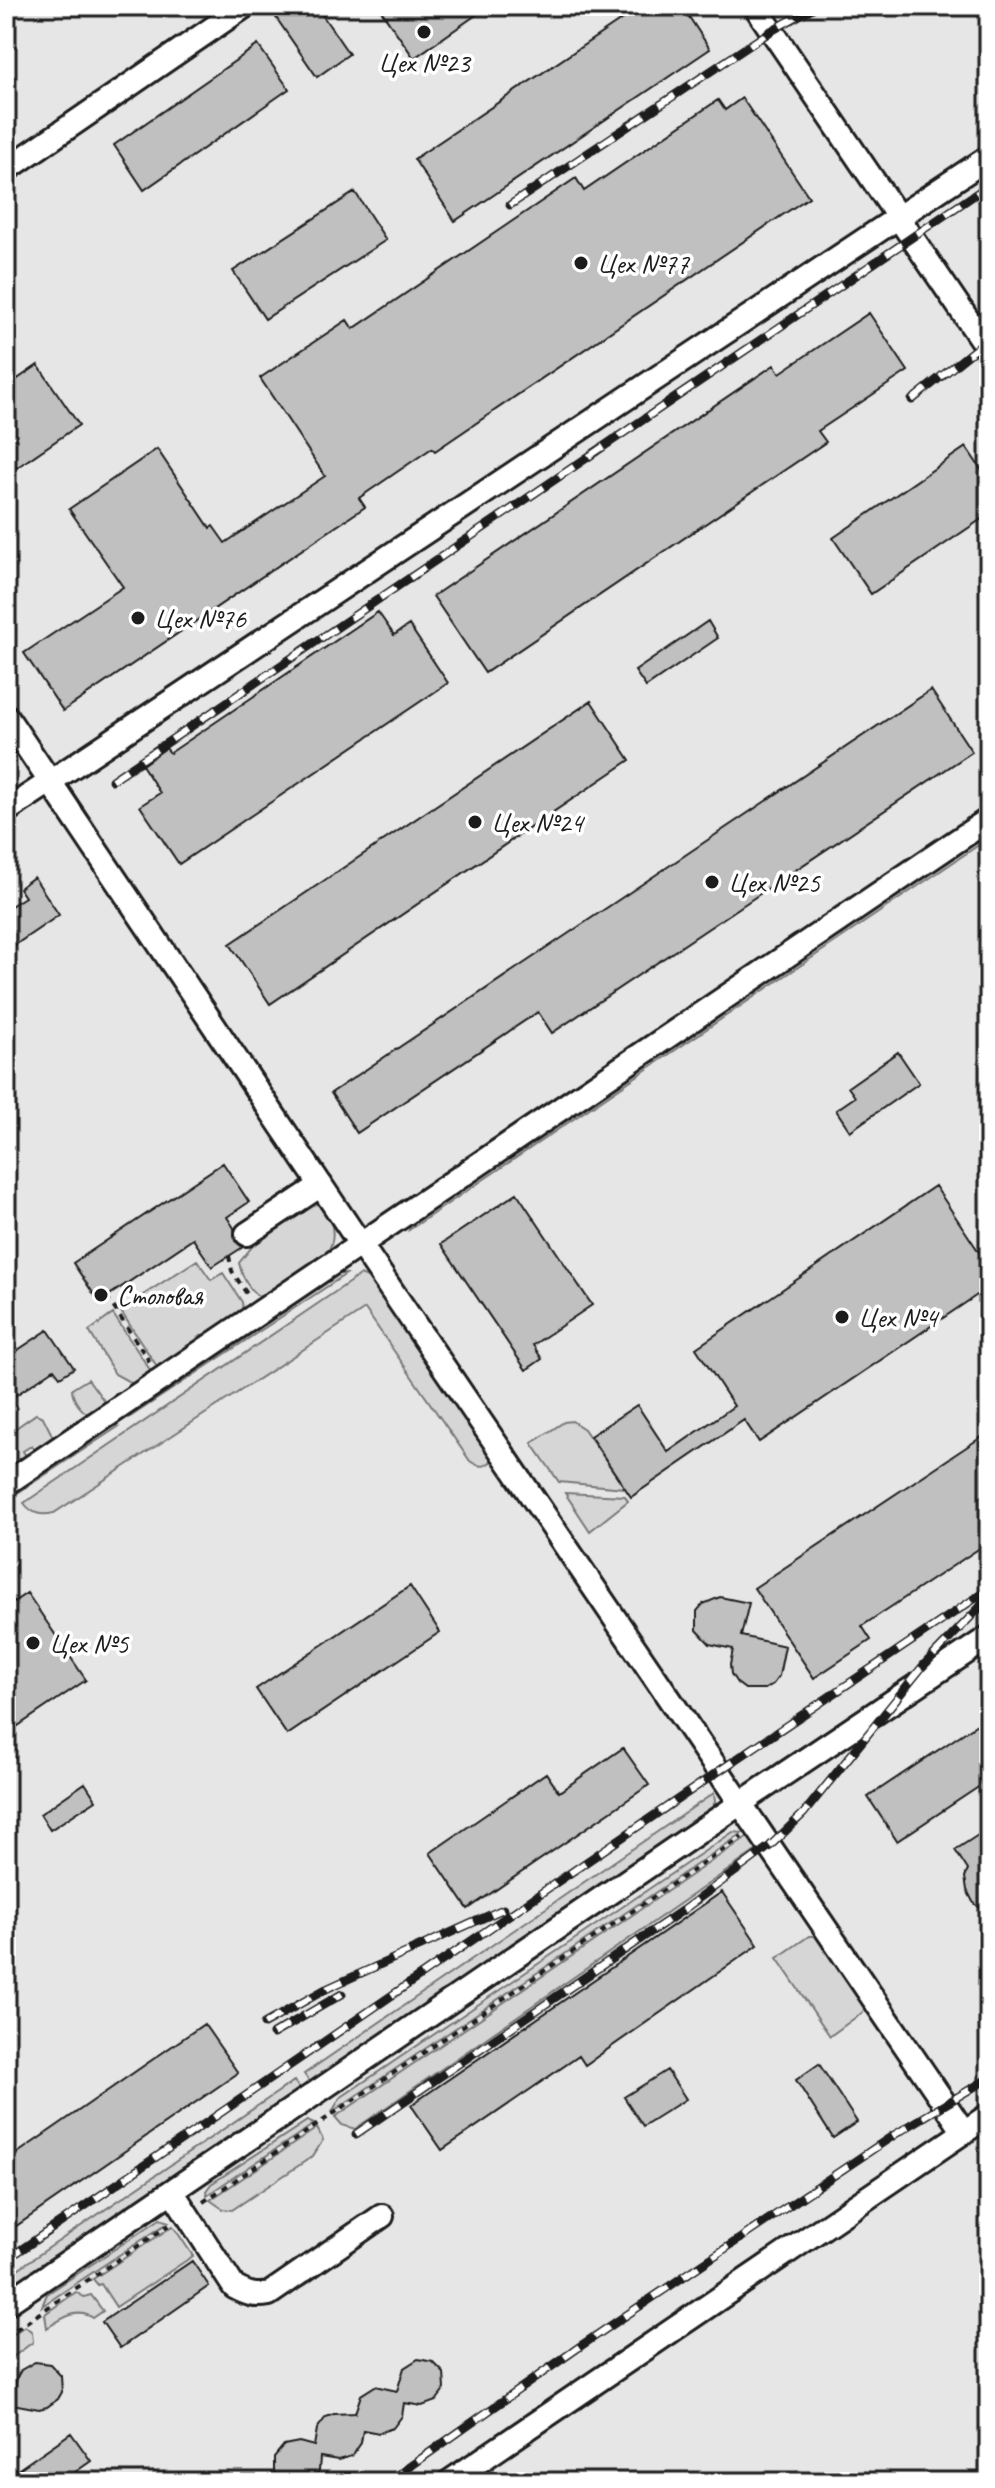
<svg xmlns="http://www.w3.org/2000/svg" width="995" height="2488" viewBox="0 0 995 2488" font-family="Caveat,sans-serif">
  <style>
    .built { fill: #e6e6e6 }
    .green { fill: #d6d6d6; stroke: #797979; stroke-width: 2 }
    .building { fill: #c0c0c0; stroke: #1c1c1c; stroke-width: 2 }
    .lines { fill: none; stroke-linecap: round; stroke-linejoin: round }
    .minor-casing { stroke: #1c1c1c; stroke-width: 28 }
    .path { stroke: #1c1c1c; stroke-width: 4; stroke-dasharray: 6 6; stroke-linecap: butt }
    .minor { stroke: #fff; stroke-width: 22 }
    .rail-casing { stroke: #1c1c1c; stroke-width: 9 }
    .rail { stroke: #fff; stroke-width: 6; stroke-dasharray: 18; stroke-linecap: butt }
    .poi-dot { fill: #1c1c1c; stroke: #fff; stroke-width: 3 }
    .labels { text-anchor: middle; dominant-baseline: central; stroke-width: 7; stroke-linejoin: round; paint-order: stroke }
    .poi-label { font-size: 28px; fill: #1c1c1c; stroke: #fff; text-anchor: start }
  </style>
  <rect width="100%" height="100%" fill="#f6f6f6"/>
  <filter id="ink" filterUnits="userSpaceOnUse"><feTurbulence type="fractalNoise" baseFrequency=".0125" numOctaves="2"/><feDisplacementMap in="SourceGraphic" scale="16" xChannelSelector="R" yChannelSelector="G"/><feConvolveMatrix kernelMatrix="1 2 1 2 8 2 1 2 1" color-interpolation-filters="sRGB"/></filter>
  <g filter="url(#ink)">
    <path class="built" d="M 6,6 L 989,6 L 989,2482 L 6,2482 Z"/>
    <path class="green" d="M 989,831 L 989,838 L 409,1230 L 412,1222 Z
      M 315,1203 L 321,1203 C 333,1220 338,1239 325,1256 L 264,1298 C 250,1295 242,1276 239,1263 L 255,1243 Z
      M 197,1260 L 211,1280 L 223,1273 L 242,1302 L 243,1312 L 158,1368 L 120,1310 Z
      M 339,1274 L 346,1274 L 130,1417 L 133,1410 L 333,1275 Z
      M 360,1275 L 378,1282 L 495,1455 C 489,1467 481,1469 470,1461 L 365,1309 L 54,1513 C 41,1516 32,1514 24,1503 Z
      M 113,1314 L 152,1373 L 135,1385 L 115,1374 L 89,1331 Z
      M 88,1379 L 104,1401 L 101,1408 L 90,1415 C 81,1411 72,1399 72,1389 Z
      M 36,1414 L 43,1417 L 53,1437 L 35,1450 L 31,1446 L 23,1451 L 26,1456 L 13,1465 L 9,1464 L 6,1459 L 6,1435 Z
      M 572,1421 L 584,1429 L 625,1488 L 559,1482 L 532,1443 L 564,1422 Z
      M 109,1425 L 118,1427 L 19,1492 L 22,1484 Z
      M 565,1493 L 625,1496 L 628,1501 L 590,1531 Z
      M 714,1793 L 715,1802 L 710,1812 L 314,2088 L 304,2074 Z
      M 733,1832 L 743,1833 L 332,2112 L 340,2098 Z
      M 750,1835 L 760,1848 L 355,2129 L 342,2125 L 335,2117 Z
      M 809,1936 L 816,1936 L 824,1940 L 865,2005 L 863,2012 L 830,2036 L 777,1958 Z
      M 294,2081 L 304,2095 L 6,2297 L 6,2277 Z
      M 307,2121 L 314,2124 L 207,2195 L 206,2191 L 211,2184 Z
      M 317,2128 L 323,2140 L 313,2156 L 232,2210 L 223,2209 L 210,2200 Z
      M 160,2219 L 169,2222 L 42,2306 L 47,2294 Z
      M 173,2226 L 193,2256 L 116,2307 L 101,2284 L 98,2285 L 93,2279 Z
      M 76,2292 L 84,2297 L 91,2295 L 103,2311 L 93,2318 C 77,2307 61,2319 47,2328 L 45,2314 Z
      M 25,2326 L 32,2332 L 33,2342 L 6,2362 L 6,2339 Z"/>
    <path class="building" d="M 291,6 L 316,6 L 349,54 L 317,77 L 275,16 Z
      M 378,6 L 489,6 L 414,58 Z
      M 642,6 L 682,6 L 710,49 L 455,221 L 414,159 Z
      M 258,45 L 289,89 L 144,190 L 114,145 Z
      M 742,98 L 809,197 L 435,451 L 432,448 L 359,498 L 365,507 L 63,711 L 24,653 L 123,587 L 69,509 L 157,449 L 210,528 L 213,526 L 225,543 L 325,476 L 260,378 L 347,320 L 353,329 L 576,178 L 584,191 L 718,100 L 725,110 Z
      M 355,192 L 386,240 L 265,319 L 233,271 Z
      M 869,313 L 908,371 L 818,431 L 826,442 L 485,673 L 433,596 L 774,365 L 780,373 Z
      M 38,365 L 79,425 L 6,475 L 6,387 Z
      M 966,447 L 989,481 L 989,514 L 871,594 L 833,538 Z
      M 378,612 L 394,635 L 409,625 L 448,683 L 179,864 L 140,806 L 160,793 L 142,765 L 166,748 L 170,753 Z
      M 708,621 L 718,638 L 646,687 L 635,671 Z
      M 931,690 L 972,752 L 552,1033 L 538,1012 L 357,1133 L 331,1093 Z
      M 591,701 L 630,760 L 270,1004 L 230,944 Z
      M 34,877 L 59,915 L 6,951 L 6,909 L 25,897 L 19,888 Z
      M 898,1052 L 919,1083 L 850,1131 L 836,1110 L 855,1097 L 848,1087 Z
      M 223,1163 L 249,1202 L 227,1217 L 234,1228 L 235,1241 L 243,1247 L 212,1267 L 193,1239 L 99,1302 L 73,1263 Z
      M 935,1186 L 989,1267 L 989,1287 L 759,1442 L 744,1420 L 631,1497 L 590,1436 L 637,1405 L 668,1452 L 734,1406 L 696,1348 Z
      M 517,1193 L 592,1305 L 533,1345 L 542,1359 L 526,1370 L 441,1244 Z
      M 48,1330 L 74,1368 L 60,1377 L 54,1369 L 6,1402 L 6,1358 Z
      M 989,1432 L 989,1542 L 862,1626 L 871,1640 L 814,1678 L 754,1588 Z
      M 410,1586 L 440,1632 L 287,1735 L 256,1689 Z
      M 27,1593 L 86,1680 L 6,1734 L 6,1607 Z
      M 720,1597 L 749,1603 L 741,1636 L 785,1646 L 779,1676 L 773,1684 L 765,1689 L 745,1689 L 737,1683 L 731,1674 L 730,1665 L 733,1649 L 710,1644 L 697,1630 L 697,1611 L 703,1604 Z
      M 989,1716 L 989,1780 L 897,1841 L 868,1797 Z
      M 623,1748 L 649,1785 L 468,1909 L 430,1853 L 546,1773 L 559,1792 Z
      M 85,1783 L 96,1800 L 50,1830 L 40,1814 Z
      M 989,1828 L 989,1916 L 973,1902 L 967,1890 L 965,1877 L 968,1870 L 955,1850 Z
      M 722,1892 L 758,1945 L 585,2065 L 579,2056 L 442,2150 L 411,2105 Z
      M 204,2024 L 238,2073 L 6,2233 L 6,2161 Z
      M 819,2064 L 857,2122 L 833,2138 L 796,2080 Z
      M 667,2070 L 686,2099 L 643,2126 L 624,2097 Z
      M 192,2261 L 209,2286 L 120,2348 L 102,2322 Z
      M 418,2359 L 433,2362 L 444,2373 L 445,2389 L 436,2401 L 422,2406 L 404,2403 L 402,2416 L 393,2428 L 379,2433 L 363,2430 L 361,2443 L 352,2456 L 338,2460 L 320,2457 L 319,2471 L 311,2482 L 281,2482 L 277,2478 L 274,2471 L 274,2457 L 284,2445 L 299,2442 L 314,2446 L 317,2429 L 326,2417 L 334,2414 L 355,2413 L 361,2395 L 375,2386 L 397,2391 L 404,2368 Z
      M 35,2362 L 50,2364 L 61,2376 L 62,2392 L 58,2399 L 47,2407 L 39,2409 L 12,2404 L 17,2377 L 21,2370 Z
      M 71,2433 L 91,2461 L 61,2482 L 6,2482 L 6,2478 Z"/>
    <g class="lines">
      <g class="minor-casing">
        <path id="minor" d="M 755,6 L 989,351
          M 6,170 L 245,6
          M 6,716 L 371,1260 L 964,2132
          M 6,811 L 989,157
          M 247,1234 L 321,1185
          M 6,1484 L 989,819
          M 172,2191 L 234,2287 C 247,2294 255,2297 269,2294 L 382,2216
          M 6,2304 L 741,1803 L 989,1637
          M 449,2482 L 989,2115"/>
      </g>
      <path class="path" d="M 229,1256 L 232,1271 L 249,1297
        M 107,1297 L 151,1364
        M 203,2202 L 742,1837
        M 6,2336 L 169,2225"/>
      <use href="#minor" class="minor"/>
      <g class="rail-casing">
        <path id="rail" d="M 510,205 L 771,31 L 816,6
          M 912,400 L 989,338
          M 112,780 L 989,185
          M 264,2024 L 326,1989 L 503,1909
          M 273,2034 L 342,1994
          M 356,2134 L 683,1910 L 770,1846 L 804,1813 L 923,1666 L 986,1601
          M 6,2260 L 719,1771 L 989,1589
          M 388,2482 L 582,2345 L 894,2135 L 989,2078"/>
      </g>
      <use href="#rail" class="rail"/>
    </g>
  </g>
  <g class="poi-dot">
    <circle cx="424" cy="32" r="8"/>
    <circle cx="581" cy="263" r="8"/>
    <circle cx="138" cy="618" r="8"/>
    <circle cx="475" cy="822" r="8"/>
    <circle cx="712" cy="882" r="8"/>
    <circle cx="101" cy="1295" r="8"/>
    <circle cx="842" cy="1317" r="8"/>
    <circle cx="33" cy="1643" r="8"/>
  </g>
  <g class="labels">
    <g class="poi-label">
      <text x="424" y="62" text-anchor="middle">Цех №23</text>
      <text x="597" y="263">Цех №77</text>
      <text x="154" y="618">Цех №76</text>
      <text x="491" y="822">Цех №24</text>
      <text x="728" y="882">Цех №25</text>
      <text x="117" y="1295">Столовая</text>
      <text x="858" y="1317">Цех №4</text>
      <text x="49" y="1643">Цех №5</text>
    </g>
  </g>
  <rect width="995" height="2488" fill="none" stroke="#fff" stroke-width="32"/>
  <rect x="16" y="16" width="963" height="2456" fill="none" stroke="#1c1c1c" stroke-width="3" filter="url(#ink)"/>
</svg>
